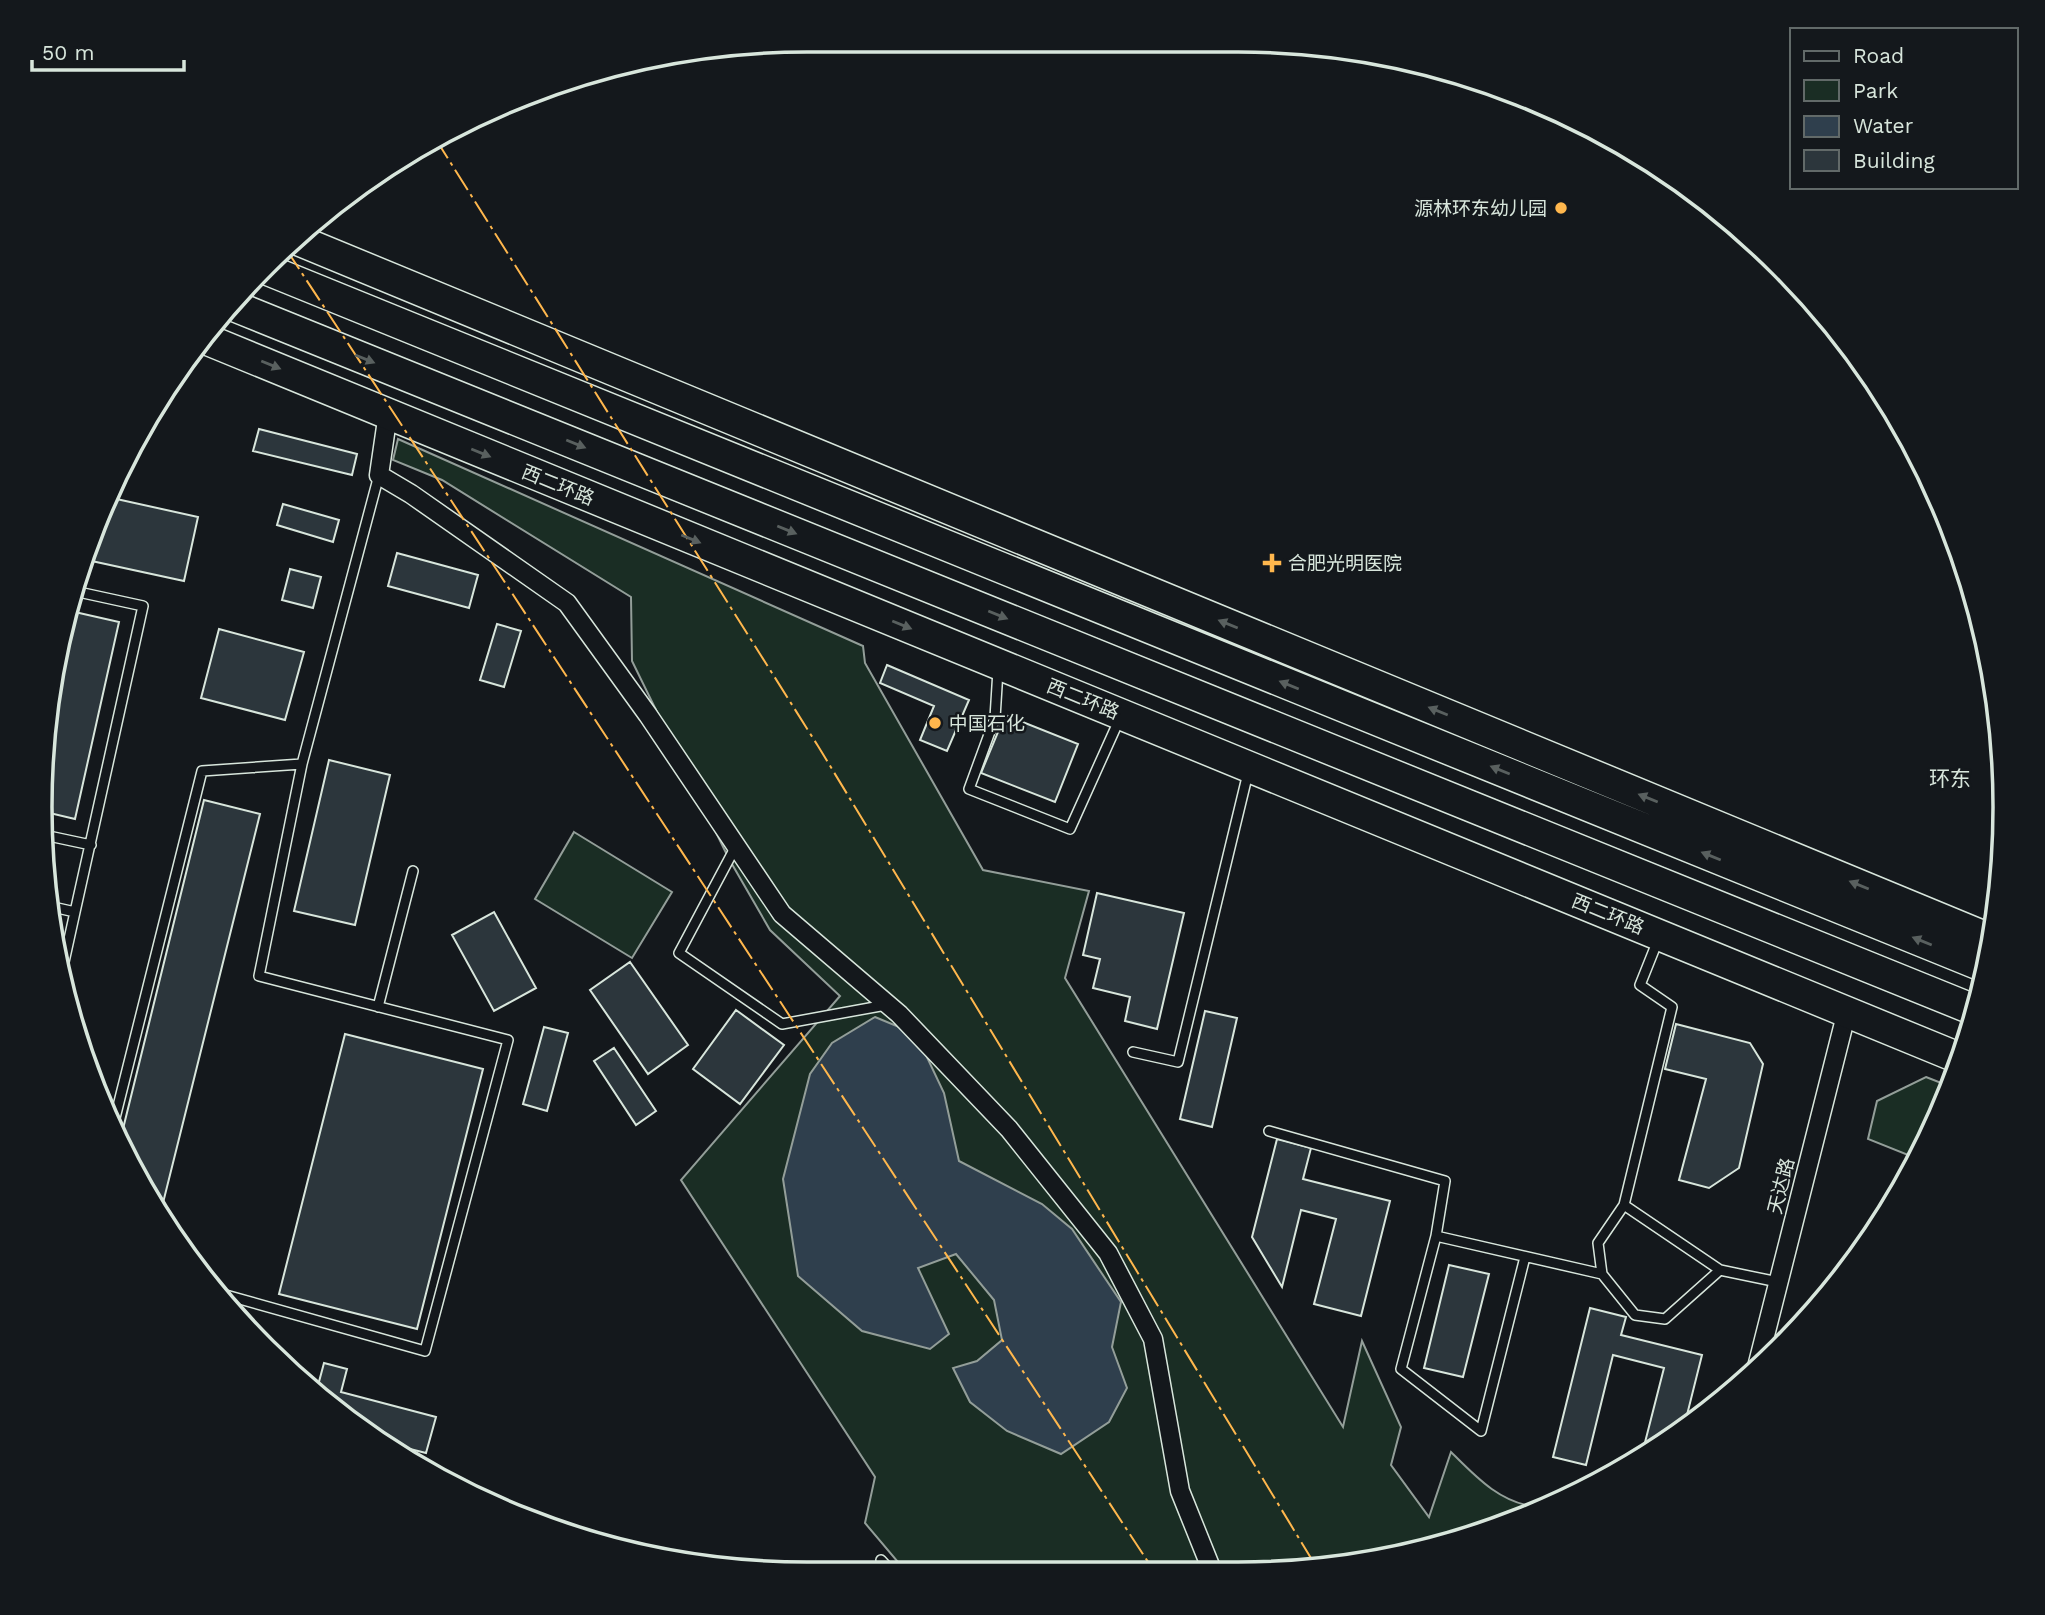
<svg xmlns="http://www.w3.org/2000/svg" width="2045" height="1615" viewBox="0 0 2045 1615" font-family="'Work Sans','Noto Sans SC',sans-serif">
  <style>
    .green { fill: #1a2d24; stroke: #939e99; stroke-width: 2 }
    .water { fill: #2f3f4d; stroke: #939e99; stroke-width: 2 }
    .building { fill: #2c363c; stroke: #d8e6dc; stroke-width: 2 }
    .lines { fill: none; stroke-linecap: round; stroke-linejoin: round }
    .service-casing { stroke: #d8e6dc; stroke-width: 12 }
    .minor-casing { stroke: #d8e6dc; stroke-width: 21 }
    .trunk-casing { stroke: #d8e6dc; stroke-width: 33 }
    .service { stroke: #14181c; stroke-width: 9 }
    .minor { stroke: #14181c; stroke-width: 18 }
    .trunk { stroke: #14181c; stroke-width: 30 }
    .power { stroke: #ffb74d; stroke-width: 2; stroke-dasharray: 24 5 3.5 5; stroke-linecap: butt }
    .oneway { fill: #59605f }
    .poi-dot { fill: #ffb74d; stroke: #14181c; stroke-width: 2.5 }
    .labels { text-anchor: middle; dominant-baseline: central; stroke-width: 5; stroke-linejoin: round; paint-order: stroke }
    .poi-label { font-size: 19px; fill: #d8e6dc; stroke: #14181c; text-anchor: start }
    .street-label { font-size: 19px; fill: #d8e6dc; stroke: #14181c }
    .neighbourhood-label { font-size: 21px; fill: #d8e6dc; stroke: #14181c }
    .rim { fill: none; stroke: #d8e6dc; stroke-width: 3.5 }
  </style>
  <rect width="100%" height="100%" fill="#14181c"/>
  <path class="green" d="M 398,439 L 863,646 L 865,663 L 983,870 L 1089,891 L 1065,978 L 1343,1427 L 1362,1341 L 1401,1427 L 1391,1465 L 1429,1517 L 1451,1452 C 1476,1477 1500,1503 1537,1507 L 1436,1548 L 1288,1573 L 908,1574 L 865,1523 L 875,1477 L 681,1180 L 840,996 L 770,930 L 729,859 L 632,661 L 631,597 L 442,480 L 393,460 Z
    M 574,832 L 672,892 L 632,958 L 535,899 Z
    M 1926,1077 L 1949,1086 L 1918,1159 L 1868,1139 L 1877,1101 Z"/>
  <path class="water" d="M 875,1017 L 916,1034 L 944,1093 L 959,1161 L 1042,1204 L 1072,1229 L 1121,1302 L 1112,1347 L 1127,1388 L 1109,1422 L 1061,1454 L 1007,1431 L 970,1402 L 953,1368 L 977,1361 L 1002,1340 L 994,1300 L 956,1254 L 918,1268 L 949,1334 L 930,1349 L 862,1331 L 798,1276 L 783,1179 L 810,1074 L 832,1043 Z"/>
  <path class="building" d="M 259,429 L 357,454 L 352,475 L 253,451 Z
    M 112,498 L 198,517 L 184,581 L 87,560 Z
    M 283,504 L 339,520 L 333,542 L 277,525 Z
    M 397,553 L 478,575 L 469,608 L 388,586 Z
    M 290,569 L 321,577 L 313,608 L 282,600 Z
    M 66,610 L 119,622 L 75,819 L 41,811 L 40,807 Z
    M 497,624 L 521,631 L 504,687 L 480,680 Z
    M 219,629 L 304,652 L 285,720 L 201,698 Z
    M 887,665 L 969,700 L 947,751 L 920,740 L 934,706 L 880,683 Z
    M 1005,715 L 1078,744 L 1055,802 L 981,773 Z
    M 329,760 L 390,775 L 355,925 L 294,911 Z
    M 204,800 L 260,814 L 160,1215 L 143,1191 L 121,1137 Z
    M 1097,893 L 1184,913 L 1157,1029 L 1125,1021 L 1130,997 L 1093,988 L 1100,959 L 1083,955 Z
    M 494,912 L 536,988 L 494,1011 L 452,935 Z
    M 630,962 L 688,1045 L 648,1074 L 590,990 Z
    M 736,1010 L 784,1045 L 740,1104 L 693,1069 Z
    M 1205,1011 L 1237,1018 L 1212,1127 L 1180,1119 Z
    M 1676,1024 L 1750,1043 L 1763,1064 L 1739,1168 L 1709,1188 L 1679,1180 L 1706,1079 L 1665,1069 Z
    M 544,1027 L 568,1033 L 547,1111 L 523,1104 Z
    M 345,1034 L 483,1069 L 417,1329 L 279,1294 Z
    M 614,1048 L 656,1111 L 636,1125 L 594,1061 Z
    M 1277,1139 L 1311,1148 L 1303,1179 L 1390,1201 L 1361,1316 L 1314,1304 L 1336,1219 L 1301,1210 L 1282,1287 L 1252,1237 Z
    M 1449,1265 L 1489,1274 L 1463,1377 L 1424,1368 Z
    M 1590,1308 L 1626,1317 L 1621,1335 L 1702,1355 L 1684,1427 L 1641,1458 L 1664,1368 L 1613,1355 L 1586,1465 L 1553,1457 Z
    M 324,1363 L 347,1369 L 341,1392 L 436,1417 L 426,1453 L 386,1443 L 341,1416 L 316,1393 Z"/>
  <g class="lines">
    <g class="service-casing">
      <path id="service" d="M 74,591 L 143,606 L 75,912
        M 998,670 L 995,718 L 969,789 L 1070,829 L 1120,718
        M 44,835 L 91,845
        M 736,846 L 679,953 L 782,1024 L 886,1005
        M 53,907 L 75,912 L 62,971
        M 1658,940 L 1640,985 L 1672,1007 L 1624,1205 L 1720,1270 L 1778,1282
        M 378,1007 L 413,871
        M 1133,1052 L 1178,1062 L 1248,773
        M 114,1122 L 202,771 L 302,764
        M 1269,1131 L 1445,1181 L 1436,1236 L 1602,1274 L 1635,1315 L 1665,1319 L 1720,1270
        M 1436,1236 L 1401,1369 L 1481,1431 L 1525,1257
        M 1602,1274 L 1598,1243 L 1624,1205
        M 215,1292 L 425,1351 L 508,1040 L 259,976 L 302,764 L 379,475
        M 881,1560 L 894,1574"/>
    </g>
    <g class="minor-casing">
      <path id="minor" d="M 388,413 L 379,475 L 411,494 L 567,603 L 648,715 L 782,914 L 899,1014 L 1009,1129 L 1108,1253 L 1153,1339 L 1180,1491 L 1213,1573
        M 1756,1371 L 1847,1011"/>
    </g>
    <g class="trunk-casing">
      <path id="trunk" d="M 298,240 L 1990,939
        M 263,268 L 1985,967
        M 234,306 L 1977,1011
        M 208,340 L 1959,1058"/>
    </g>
    <use href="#service" class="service"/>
    <use href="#minor" class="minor"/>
    <use href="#trunk" class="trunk"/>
    <path class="power" d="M 435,138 L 818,746 L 1317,1568
      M 286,249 L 1156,1574"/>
  </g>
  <defs><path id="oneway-solid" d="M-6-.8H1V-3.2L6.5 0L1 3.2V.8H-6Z" transform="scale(1.75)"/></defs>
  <g class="oneway">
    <use href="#oneway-solid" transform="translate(365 359) rotate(22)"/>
    <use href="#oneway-solid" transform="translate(271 365) rotate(22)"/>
    <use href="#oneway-solid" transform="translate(576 444) rotate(22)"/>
    <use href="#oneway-solid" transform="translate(481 453) rotate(22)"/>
    <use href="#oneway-solid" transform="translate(787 530) rotate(22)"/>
    <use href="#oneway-solid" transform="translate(691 539) rotate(22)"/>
    <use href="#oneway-solid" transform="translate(998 615) rotate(22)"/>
    <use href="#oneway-solid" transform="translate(1228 624) rotate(-158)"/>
    <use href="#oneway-solid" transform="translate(902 625) rotate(22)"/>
    <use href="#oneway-solid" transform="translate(1289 685) rotate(-158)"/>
    <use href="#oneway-solid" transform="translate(1438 711) rotate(-158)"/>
    <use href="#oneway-solid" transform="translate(1500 770) rotate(-158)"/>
    <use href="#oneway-solid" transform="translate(1648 798) rotate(-158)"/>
    <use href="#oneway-solid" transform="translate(1711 856) rotate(-158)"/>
    <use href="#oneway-solid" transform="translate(1859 885) rotate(-158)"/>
    <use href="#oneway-solid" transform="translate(1922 941) rotate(-158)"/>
  </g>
  <g class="poi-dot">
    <circle cx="1561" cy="208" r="7"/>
    <path d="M1268.5 552.5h7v7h7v7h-7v7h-7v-7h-7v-7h7z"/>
    <circle cx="935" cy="723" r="7"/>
  </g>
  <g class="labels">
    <g class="poi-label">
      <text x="1547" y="208" text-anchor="end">源林环东幼儿园</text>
      <text x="1288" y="563">合肥光明医院</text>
      <text x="949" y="723">中国石化</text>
    </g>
    <g class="street-label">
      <text transform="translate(558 485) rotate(22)">西二环路</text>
      <text transform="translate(1083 699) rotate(22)">西二环路</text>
      <text transform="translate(1608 914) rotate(22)">西二环路</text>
      <text transform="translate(1781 1186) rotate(-76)">天达路</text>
    </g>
    <g class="neighbourhood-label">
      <text x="1950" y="778">环东</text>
    </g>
  </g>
  <path d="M0 0H2045V1615H0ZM807 52H1238A755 755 0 0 1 1993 807V807A755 755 0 0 1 1238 1562H807A755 755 0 0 1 52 807V807A755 755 0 0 1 807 52Z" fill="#14181c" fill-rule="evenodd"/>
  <path class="rim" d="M807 52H1238A755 755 0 0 1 1993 807V807A755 755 0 0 1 1238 1562H807A755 755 0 0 1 52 807V807A755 755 0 0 1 807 52Z"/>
  <rect x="1790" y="28" width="228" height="161" fill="#14181c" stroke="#626a69" stroke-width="2"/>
  <rect x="1804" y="51" width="35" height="10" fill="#14181c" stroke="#626a69" stroke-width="2"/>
  <text x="1853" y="63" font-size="21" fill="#d8e6dc">Road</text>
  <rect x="1804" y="80" width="35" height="21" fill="#1a2d24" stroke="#626a69" stroke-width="2"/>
  <text x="1853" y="98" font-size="21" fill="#d8e6dc">Park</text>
  <rect x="1804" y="116" width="35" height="21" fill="#2f3f4d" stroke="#626a69" stroke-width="2"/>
  <text x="1853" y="133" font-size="21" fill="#d8e6dc">Water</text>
  <rect x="1804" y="150" width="35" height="21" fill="#2c363c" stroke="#626a69" stroke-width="2"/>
  <text x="1853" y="168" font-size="21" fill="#d8e6dc">Building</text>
  <path d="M32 60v10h152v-10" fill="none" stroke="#d8e6dc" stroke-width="3.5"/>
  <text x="42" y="60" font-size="21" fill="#d8e6dc" stroke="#14181c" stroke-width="5" paint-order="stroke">50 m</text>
</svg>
